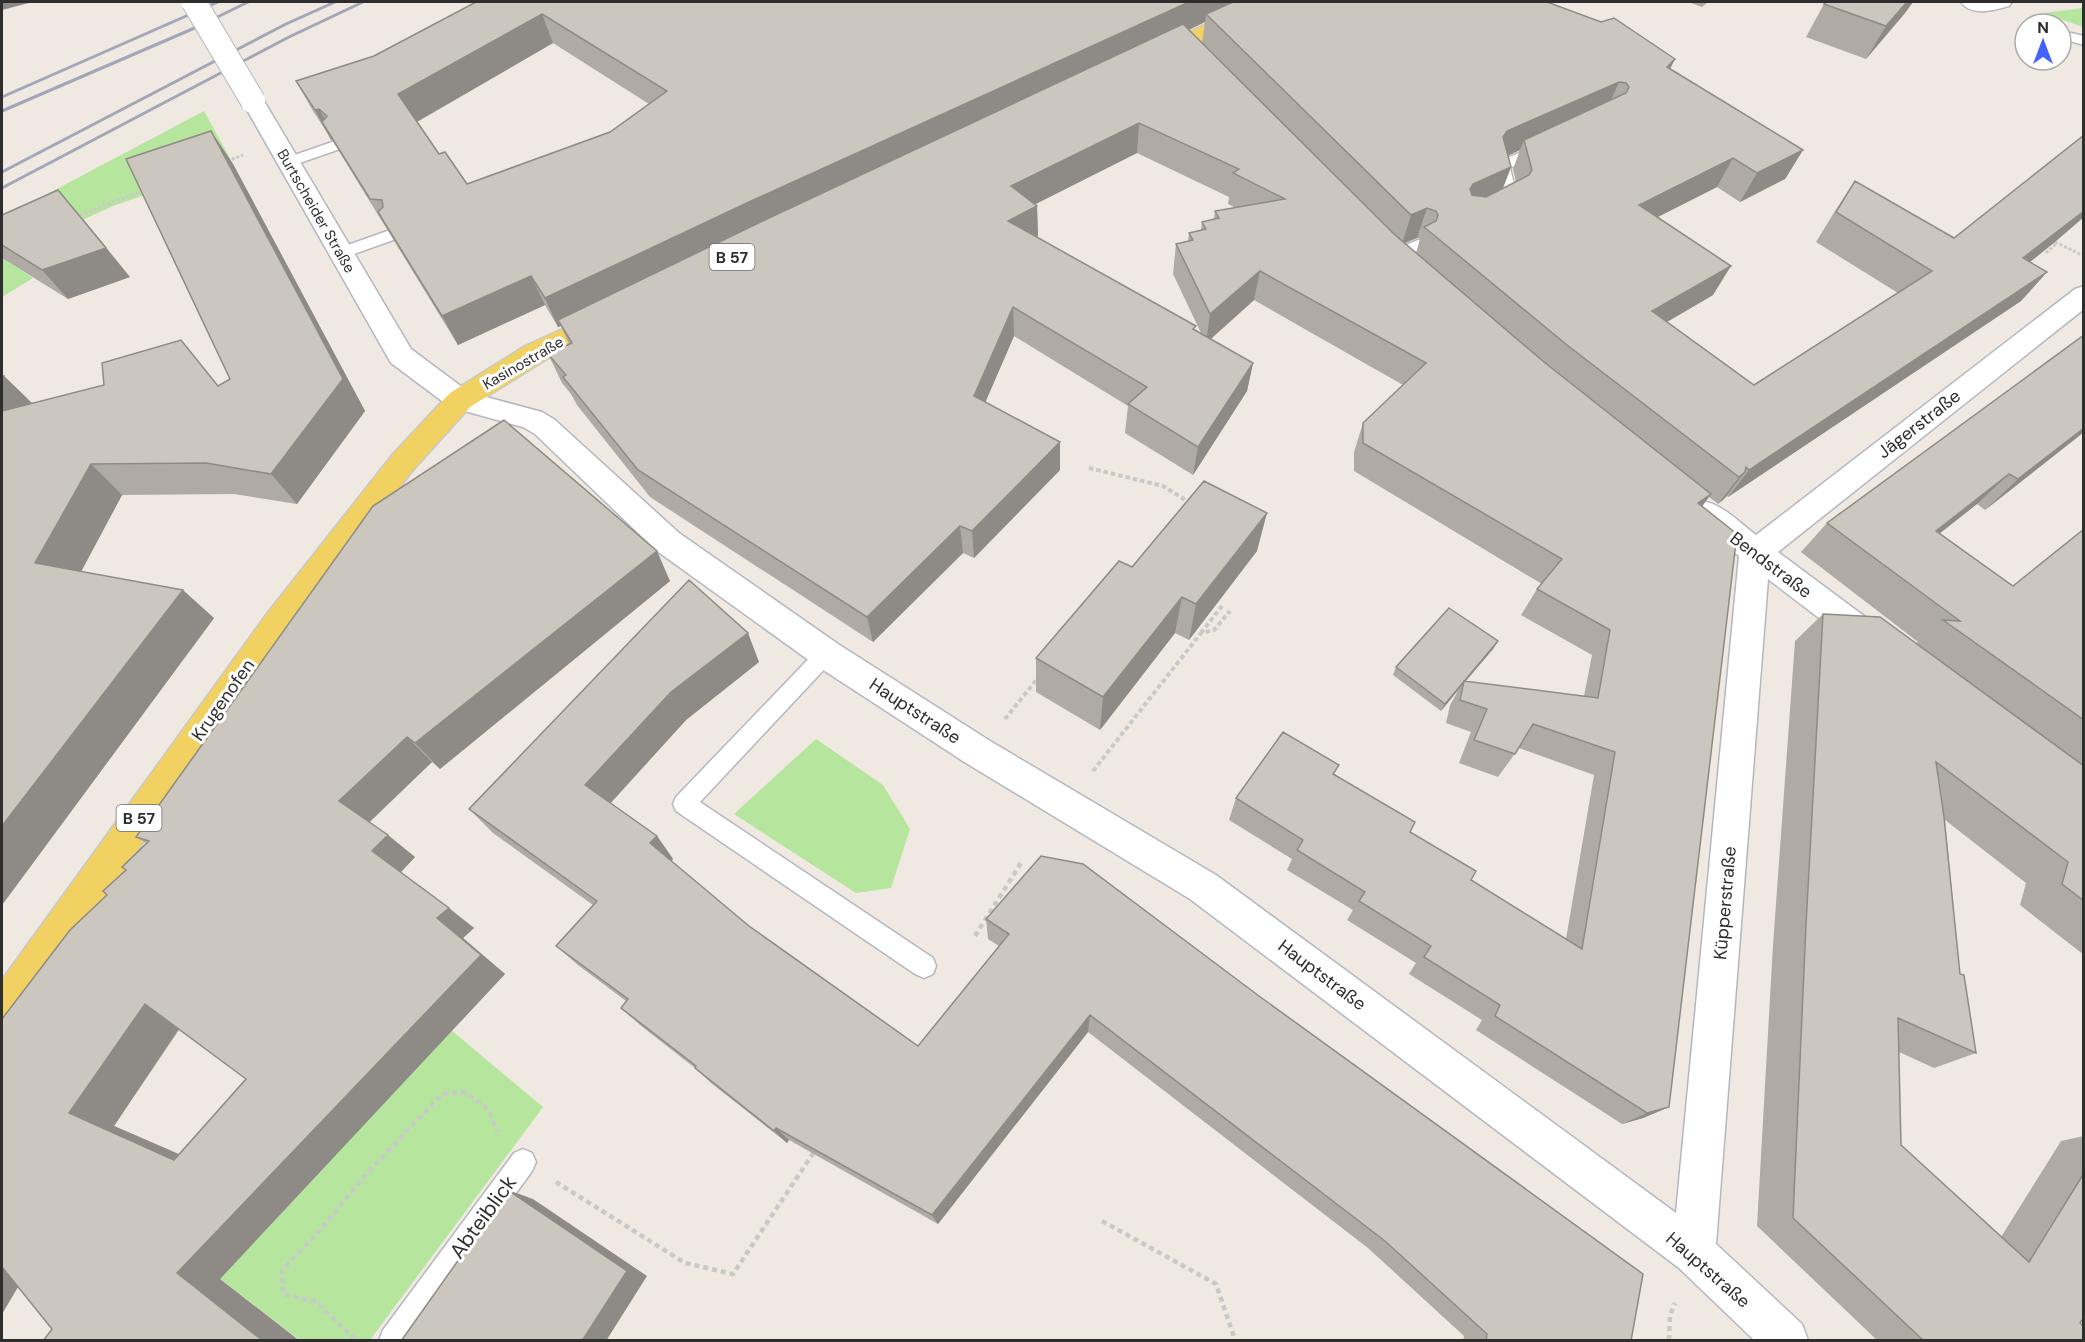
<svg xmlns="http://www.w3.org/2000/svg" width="2085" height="1342" viewBox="0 0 2085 1342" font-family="'DM Sans',sans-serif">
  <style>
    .green { fill: #b6e59e }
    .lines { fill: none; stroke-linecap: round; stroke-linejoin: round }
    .lane-casing { stroke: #b4b7c1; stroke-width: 3 }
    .street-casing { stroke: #b4b7c1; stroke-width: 3 }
    .secondary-casing { stroke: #b4b7c1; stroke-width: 3 }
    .primary-casing { stroke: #c9c9c9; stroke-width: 3 }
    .path-far2 { stroke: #c9c9c9; stroke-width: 3; stroke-dasharray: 3 2; stroke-linecap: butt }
    .path-far1 { stroke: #c9c9c9; stroke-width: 4; stroke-dasharray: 4.5 3; stroke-linecap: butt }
    .path { stroke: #c9c9c9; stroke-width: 4.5; stroke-dasharray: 5 4; stroke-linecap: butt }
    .lane { fill: #fff; fill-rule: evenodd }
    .street { fill: #fff; fill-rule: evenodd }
    .secondary { fill: #fff; fill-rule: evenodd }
    .primary { fill: #f2d163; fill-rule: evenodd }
    .rail { stroke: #a3a6b8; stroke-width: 3 }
    .secondary-bridge-casing { stroke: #b4b7c1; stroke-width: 26; stroke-linecap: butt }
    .secondary-bridge { stroke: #fff; stroke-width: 24 }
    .wall { fill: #afaba4; fill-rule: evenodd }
    .shaded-wall { fill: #8e8b86 }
    .building { fill: #cbc7bf; stroke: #8e8b86; stroke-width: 1.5; fill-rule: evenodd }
    .labels { text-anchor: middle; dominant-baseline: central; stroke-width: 6; stroke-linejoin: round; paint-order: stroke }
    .far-street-label { font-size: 15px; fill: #2e2e2e; stroke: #fff }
    .shield { fill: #fff; stroke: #6d6d6d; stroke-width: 1.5 }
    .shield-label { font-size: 16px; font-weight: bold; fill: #2e2e2e }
    .street-label { font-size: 18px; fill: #2e2e2e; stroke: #fff }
    .near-street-label { font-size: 21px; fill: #2e2e2e; stroke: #fff }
  </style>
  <rect width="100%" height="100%" fill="#efe9e1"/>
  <path class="green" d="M 2083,8 L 2083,27 L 2043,13 Z
    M 204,111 L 233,164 L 113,206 L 2,257 L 2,218 Z
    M 2,258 L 33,278 L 2,297 Z
    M 816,739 L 883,785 L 910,829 L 891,888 L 856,893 L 734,814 Z
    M 451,1030 L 543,1107 L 370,1340 L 300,1340 L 220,1279 Z"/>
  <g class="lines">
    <g class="lane-casing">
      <path id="lane" d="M 2071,33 L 2084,36 L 2084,45 L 2066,40 L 2064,37 L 2066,34 Z
        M 335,141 L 342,146 L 340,149 L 288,167 L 280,162 L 283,159 Z
        M 1541,143 L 1548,148 L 1546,151 L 1510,168 L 1518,200 C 1513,208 1500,212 1491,209 L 1489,206 L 1502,198 L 1494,166 L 1497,163 Z
        M 390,230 L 396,231 L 398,235 L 396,239 L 340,259 L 334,258 L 332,254 L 334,250 Z
        M 1418,240 L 1424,241 L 1426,245 L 1424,249 L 1401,260 L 1389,260 L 1387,256 L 1389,252 Z
        M 826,645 L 833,648 L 836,654 L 833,660 L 700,802 L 933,958 L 936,966 L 933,974 L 924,978 L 915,974 L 676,811 L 673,804 L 676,797 L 819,648 Z
        M 523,1149 L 532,1153 L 536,1162 L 532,1171 L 410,1340 L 379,1340 L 383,1330 L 514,1153 Z"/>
    </g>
    <g class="street-casing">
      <path id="street" d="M 1961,2 L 2012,2 L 2009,6 C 1995,10 1971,17 1961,2 Z
        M 2084,286 L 2084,309 L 1778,552 L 1884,631 L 1889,641 L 1884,651 L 1873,655 L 1862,651 L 1768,579 L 1716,1244 L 1802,1324 L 1808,1340 L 1754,1340 L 1679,1268 L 1190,899 L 966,763 L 814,664 L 657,551 L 535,434 L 523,427 L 450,407 L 446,400 L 450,393 L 460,390 L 542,412 L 555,420 L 679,533 L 838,644 L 990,741 L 1216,875 L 1676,1213 L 1739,556 L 1691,519 L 1687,511 L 1691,503 C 1715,495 1738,522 1756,535 L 2075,289 Z"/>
    </g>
    <g class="secondary-casing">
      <path id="secondary" d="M 253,94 L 261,96 L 264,101 L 411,349 L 470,393 L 474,400 L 470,407 L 460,410 L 450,407 L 391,363 L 242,101 L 245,96 Z"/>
    </g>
    <g class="primary-casing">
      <path id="primary" d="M 1253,2 L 1279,2 L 1276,6 L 1165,61 L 1157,63 L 1149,61 L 1146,56 L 1149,51 Z
        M 607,309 L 616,312 L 620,318 L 616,324 L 545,360 L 470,407 L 413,470 L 288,633 L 16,1026 L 2,1031 L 2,980 L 266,615 L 393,454 L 450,393 L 525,346 Z"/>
    </g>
    <path class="path-far2" d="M 227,161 L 243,155
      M 75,217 L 144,190
      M 2055,242 L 2084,256
      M 2046,253 L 2057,243"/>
    <path class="path-far1" d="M 1089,468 L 1163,486 L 1192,504
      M 1201,633 L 1222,606
      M 1005,719 L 1038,678
      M 1093,771 L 1201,633 L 1214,630 L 1230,611"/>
    <path class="path" d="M 975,936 L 1023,860
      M 556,1182 L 685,1263 L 733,1274 L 814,1152
      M 1102,1221 L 1216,1284 L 1235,1340
      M 355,1339 L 316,1302 L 283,1294 L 282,1270 L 315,1236 L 369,1171 L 442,1094 L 465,1092 L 488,1109 L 498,1132
      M 1669,1340 L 1670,1315 L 1675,1303"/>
    <use href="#lane" class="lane"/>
    <use href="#street" class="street"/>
    <use href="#secondary" class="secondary"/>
    <use href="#primary" class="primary"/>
    <path class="rail" d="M 2,97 L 218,2
      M 2,111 L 197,27 L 248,2
      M 2,172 L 286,24 L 335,2
      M 2,188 L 289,37 L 363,2"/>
    <g class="secondary-bridge-casing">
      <path id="secondary-bridge" d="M 194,2 L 253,101"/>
    </g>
    <use href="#secondary-bridge" class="secondary-bridge"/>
  </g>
  <path class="wall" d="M 476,2 L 1547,2 L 1670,69 L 1803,150 L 1785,179 L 1740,202 L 1717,187 L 1658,217 L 1713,295 L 1667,322 L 1754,385 L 1898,293 L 1816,242 L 1835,211 L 1855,181 L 1954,238 L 2055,242 L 2030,262 L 2047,272 L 2021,301 L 1728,497 L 1727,496 L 1724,499 L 1718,504 L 1709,497 L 1702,506 L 1669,1107 L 1643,1118 L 1622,1124 L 1476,1030 L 1482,1020 L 1409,974 L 1416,963 L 1347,920 L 1353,910 L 1287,870 L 1292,859 L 1229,820 L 1236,798 L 1335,774 L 1410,832 L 1471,880 L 1566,939 L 1594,775 L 1519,748 L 1498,777 L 1459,763 L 1471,732 L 1446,723 L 1450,705 L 1459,689 L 1441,711 L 1393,675 L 1396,667 L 1498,641 L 1493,649 L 1466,681 L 1584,696 L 1592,655 L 1521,615 L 1537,589 L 1542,584 L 1354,471 L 1354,452 L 1363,423 L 1403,385 L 1254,300 L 1211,339 L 1253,363 L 1247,391 L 1193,475 L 1125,433 L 1128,406 L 1014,336 L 985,402 L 1060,442 L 1060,470 L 974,558 L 963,553 L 873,642 L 650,497 L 577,405 L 571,394 L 562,383 L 548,354 L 569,344 L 561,326 L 558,327 L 545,305 L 458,345 L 332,140 L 313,111 L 296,81 L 374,56 ZM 1205,22 L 1202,43 L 1189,30 ZM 553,43 L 649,104 L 610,132 L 467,184 L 439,154 L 417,122 ZM 1520,150 L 1513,169 L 1516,182 L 1503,189 L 1511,167 L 1508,156 ZM 1137,153 L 1229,197 L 1228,204 L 1236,208 L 1215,211 L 1214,219 L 1202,222 L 1201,230 L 1189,233 L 1188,241 L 1176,244 L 1173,274 L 1201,333 L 1036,237 L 1038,236 L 1037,206 L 1035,204 ZM 1417,238 L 1420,239 L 1416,253 L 1405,243 Z
    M 1688,2 L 1708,2 L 1702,7 Z
    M 1913,2 L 1905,13 L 1866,59 L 1806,37 L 1824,4 Z
    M 211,131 L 233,164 L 365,411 L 297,504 L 234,494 L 122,495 L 81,572 L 214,618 L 2,905 L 2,377 L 4,376 L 32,403 L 218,386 L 230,379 Z
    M 2,215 L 130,277 L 68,299 L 2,258 Z
    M 2084,432 L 1985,510 L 1977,504 L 1940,533 L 2013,586 L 2084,529 L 2084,955 L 2020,905 L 2026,883 L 1945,820 L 1960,974 L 1976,1053 L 1934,1068 L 1899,1052 L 1901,1145 L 2001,1237 L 2061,1141 L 2084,1136 L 2084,1317 L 2080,1323 L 2084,1341 L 1878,1341 L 1757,1226 L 1773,945 L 1795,641 L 1823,614 L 1916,643 L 1918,642 L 1801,552 L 1827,523 Z
    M 1257,551 L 1189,640 L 1175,633 L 1100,730 L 1036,692 L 1036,658 L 1132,567 Z
    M 670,581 L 440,769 L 432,762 L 370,822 L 415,857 L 401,872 L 474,928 L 463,938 L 505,974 L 220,1279 L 52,1329 L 18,1287 L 2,1314 L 2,1019 L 107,895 L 146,843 L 136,837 ZM 179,1030 L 246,1079 L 179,1154 L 114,1126 Z
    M 759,662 L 686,720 L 611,803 L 657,836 L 673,859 L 671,861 L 749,926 L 918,1046 L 999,946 L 988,939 L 986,919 L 1631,1341 L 1463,1341 L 1464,1336 L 1368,1248 L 1088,1032 L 938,1224 L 789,1140 L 787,1143 L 711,1083 L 695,1068 L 640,1025 L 621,1008 L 626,1001 L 578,965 L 556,946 L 593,905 L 493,833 L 469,809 Z"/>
  <path class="shaded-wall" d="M 2,2 L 28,2 L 29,3 L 2,10 Z
    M 1189,2 L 1249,2 L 1206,14 L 1205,22 L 756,232 L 558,320 L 561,326 L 558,327 L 545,298 L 749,202 Z
    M 1907,2 L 1913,2 L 1905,13 L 1866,59 L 1886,26 Z
    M 542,14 L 553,43 L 413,124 L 398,94 Z
    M 1675,59 L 1660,89 L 1667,67 Z
    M 1619,82 L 1606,112 L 1524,140 L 1520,150 L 1496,161 L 1503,137 L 1507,131 Z
    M 319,109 L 336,139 L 322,122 L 332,140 L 331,140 L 315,110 Z
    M 1139,123 L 1137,153 L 1012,216 L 1011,186 Z
    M 211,131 L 233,164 L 365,411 L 297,504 L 271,474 Z
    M 1803,150 L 1785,179 L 1740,202 L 1757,173 Z
    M 1733,158 L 1717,187 L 1624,234 L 1639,205 Z
    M 1511,167 L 1499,197 L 1459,219 L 1470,189 L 1473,184 Z
    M 1037,206 L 1038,236 L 1009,251 L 1008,221 Z
    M 1427,208 L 1417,238 L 1402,244 L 1411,215 Z
    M 2084,211 L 2084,217 L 2055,242 L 1997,288 L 2023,258 Z
    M 83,219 L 130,277 L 68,299 L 42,270 Z
    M 1731,266 L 1713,295 L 1636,340 L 1652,311 Z
    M 1260,271 L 1254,300 L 1206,343 L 1210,314 Z
    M 2047,272 L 2021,301 L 1728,497 L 1749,470 Z
    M 531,276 L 545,305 L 458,345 L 442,316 Z
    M 1013,307 L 1014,336 L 976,424 L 974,396 Z
    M 1253,363 L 1247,391 L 1193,475 L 1198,447 Z
    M 4,376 L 37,408 L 2,417 L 2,389 Z
    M 2084,428 L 2084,432 L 1985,510 L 2018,479 Z
    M 1060,442 L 1060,470 L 974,558 L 972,531 Z
    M 91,464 L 122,495 L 70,592 L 35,563 Z
    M 1745,472 L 1724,499 L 1718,504 L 1739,477 Z
    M 2009,474 L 1977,504 L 1906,560 L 1936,531 Z
    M 1711,494 L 1691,522 L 1698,503 Z
    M 1267,513 L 1257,551 L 1189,640 L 1196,604 Z
    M 960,526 L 963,553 L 873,642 L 867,617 Z
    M 657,551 L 670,581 L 440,769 L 415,743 Z
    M 183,590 L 214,618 L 2,905 L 2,826 Z
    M 1182,597 L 1175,633 L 1100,730 L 1103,697 Z
    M 748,633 L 759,662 L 686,720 L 604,810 L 585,785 L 671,692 Z
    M 1498,641 L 1493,649 L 1463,684 L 1464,681 Z
    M 1464,682 L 1459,689 L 1441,711 L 1445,704 Z
    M 407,737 L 432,762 L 367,824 L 339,801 Z
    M 388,835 L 415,857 L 400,873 L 372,851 Z
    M 657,836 L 673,859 L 667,866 L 650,843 Z
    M 449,908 L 474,928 L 463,938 L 505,974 L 220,1279 L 300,1341 L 263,1341 L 177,1273 L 437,918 Z
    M 145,1004 L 184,1021 L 114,1126 L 215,1170 L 174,1160 L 69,1113 Z
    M 1090,1015 L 1088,1032 L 938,1224 L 932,1215 Z
    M 1669,1107 L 1643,1118 L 1622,1124 L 1647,1113 Z
    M 776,1128 L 789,1140 L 787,1143 L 774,1131 Z
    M 508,1190 L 533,1199 L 647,1276 L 606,1341 L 582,1341 Z
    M 2,1249 L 37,1254 L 2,1314 Z"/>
  <path class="building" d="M 476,2 L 1189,2 L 749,202 L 545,298 L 531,276 L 442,316 L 378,212 L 383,207 L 382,200 L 370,199 L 322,122 L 327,116 L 319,109 L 315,110 L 296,81 L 374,56 ZM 542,14 L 667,91 L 610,132 L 467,184 L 445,152 L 439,154 L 398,94 Z
    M 1233,2 L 1547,2 L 1601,22 L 1614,18 L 1675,59 L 1667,67 L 1803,150 L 1757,173 L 1733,158 L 1639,205 L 1731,266 L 1652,311 L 1754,385 L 1932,271 L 1836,212 L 1855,181 L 1954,238 L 2084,135 L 2084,211 L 2023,258 L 2047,272 L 1749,470 L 1746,467 L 1745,472 L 1739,477 L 1567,345 L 1424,227 L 1436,221 L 1438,215 L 1436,211 L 1427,208 L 1411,215 L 1206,14 ZM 1619,82 L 1626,83 L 1629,87 L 1626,93 L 1524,140 L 1532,170 L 1529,175 L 1486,197 L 1472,195 L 1470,189 L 1473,184 L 1511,167 L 1503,137 L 1507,131 Z
    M 1827,2 L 1907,2 L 1886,26 L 1824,4 Z
    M 1183,24 L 1394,234 L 1544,362 L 1711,494 L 1698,503 L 1737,534 L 1669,1107 L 1647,1113 L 1495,1016 L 1500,1005 L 1424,957 L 1431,946 L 1359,901 L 1365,892 L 1297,850 L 1303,840 L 1236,798 L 1283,732 L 1339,765 L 1333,774 L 1415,822 L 1410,832 L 1476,871 L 1471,880 L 1582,949 L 1615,752 L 1533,724 L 1515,754 L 1474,740 L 1487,709 L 1460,700 L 1464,681 L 1598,698 L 1610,630 L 1537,589 L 1562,559 L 1363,443 L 1363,423 L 1426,363 L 1260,271 L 1210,314 L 1176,244 L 1193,240 L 1189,233 L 1206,229 L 1202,222 L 1219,218 L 1215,211 L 1285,199 L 1233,173 L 1239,169 L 1139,123 L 1011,186 L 1037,206 L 1008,221 L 1196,326 L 1193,329 L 1253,363 L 1198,447 L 1128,404 L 1147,387 L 1013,307 L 974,396 L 1060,442 L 972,531 L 960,526 L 867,617 L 638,470 L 563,377 L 566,375 L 548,354 L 572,343 L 558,320 L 769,218 Z
    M 211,131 L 343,379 L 271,474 L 206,463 L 91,464 L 35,563 L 183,590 L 2,826 L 2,411 L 104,385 L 102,363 L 181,340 L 218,386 L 230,379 L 126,159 Z
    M 58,190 L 106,248 L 42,270 L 2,245 L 2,215 Z
    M 2084,335 L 2084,428 L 2018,479 L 2009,474 L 1936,531 L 2013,586 L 2084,529 L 2084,720 L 1943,620 L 1960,621 L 1827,523 Z
    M 4,376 L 2,389 L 2,377 Z
    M 504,420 L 657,551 L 415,743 L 407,737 L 339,801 L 388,835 L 372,851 L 449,908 L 437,918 L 481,955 L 177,1273 L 263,1341 L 43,1341 L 52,1329 L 2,1267 L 2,1019 L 70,930 L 107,895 L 103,891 L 126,870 L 122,867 L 149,841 L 136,837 L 373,506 ZM 145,1004 L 246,1079 L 174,1160 L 69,1113 Z
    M 1204,481 L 1267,513 L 1196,604 L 1182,597 L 1103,697 L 1036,658 L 1119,561 L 1132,567 Z
    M 689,580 L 748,633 L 671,692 L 585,785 L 657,836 L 650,843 L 749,926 L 918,1046 L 1009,934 L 986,919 L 1041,856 L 1083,864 L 1259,996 L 1643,1274 L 1631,1341 L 1486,1341 L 1487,1334 L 1385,1241 L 1090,1015 L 932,1215 L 776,1128 L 774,1131 L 695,1068 L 696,1066 L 621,1008 L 628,999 L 556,946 L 597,901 L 469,809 Z
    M 1449,608 L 1498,641 L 1445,704 L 1396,667 Z
    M 1823,614 L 1880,617 L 2084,766 L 2084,901 L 2062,884 L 2068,862 L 1936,762 L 1944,817 L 1960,974 L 1964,975 L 1976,1053 L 1898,1018 L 1901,1145 L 2029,1262 L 2084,1173 L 2084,1317 L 2080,1323 L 2084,1327 L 2084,1341 L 1924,1341 L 1793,1218 L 1806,925 Z
    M 508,1190 L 627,1271 L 582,1341 L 401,1341 Z"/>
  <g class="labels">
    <g class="far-street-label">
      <text transform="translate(316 211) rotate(60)">Burtscheider Straße</text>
      <text transform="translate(523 363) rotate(-30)">Kasinostraße</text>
    </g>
    <g class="shield">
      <rect x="709.5" y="244" width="45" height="26" rx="4.5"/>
      <rect x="116.5" y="805" width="45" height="26" rx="4.5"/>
    </g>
    <g class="shield-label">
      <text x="732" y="257">B 57</text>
      <text x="139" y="818">B 57</text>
    </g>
    <g class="street-label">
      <text transform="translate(1919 424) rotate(-38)">Jägerstraße</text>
      <text transform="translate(1771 565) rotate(37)">Bendstraße</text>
      <text transform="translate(223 700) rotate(-55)">Krugenofen</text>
      <text transform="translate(915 711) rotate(33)">Hauptstraße</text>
      <text transform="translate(1725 903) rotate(-85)">Küpperstraße</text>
      <text transform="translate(1322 975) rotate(37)">Hauptstraße</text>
      <text transform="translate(1708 1270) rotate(41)">Hauptstraße</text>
    </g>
    <g class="near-street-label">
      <text transform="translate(483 1217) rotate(-54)">Abteiblick</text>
    </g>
  </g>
  <rect width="2085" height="1342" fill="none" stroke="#2e2e2e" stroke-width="6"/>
  <g transform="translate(2043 42)"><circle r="28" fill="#ffffff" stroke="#ababab" stroke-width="1.5"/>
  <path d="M0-4.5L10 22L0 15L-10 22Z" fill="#4264fb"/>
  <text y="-9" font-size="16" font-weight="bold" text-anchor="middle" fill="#2e2e2e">N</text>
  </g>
</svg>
